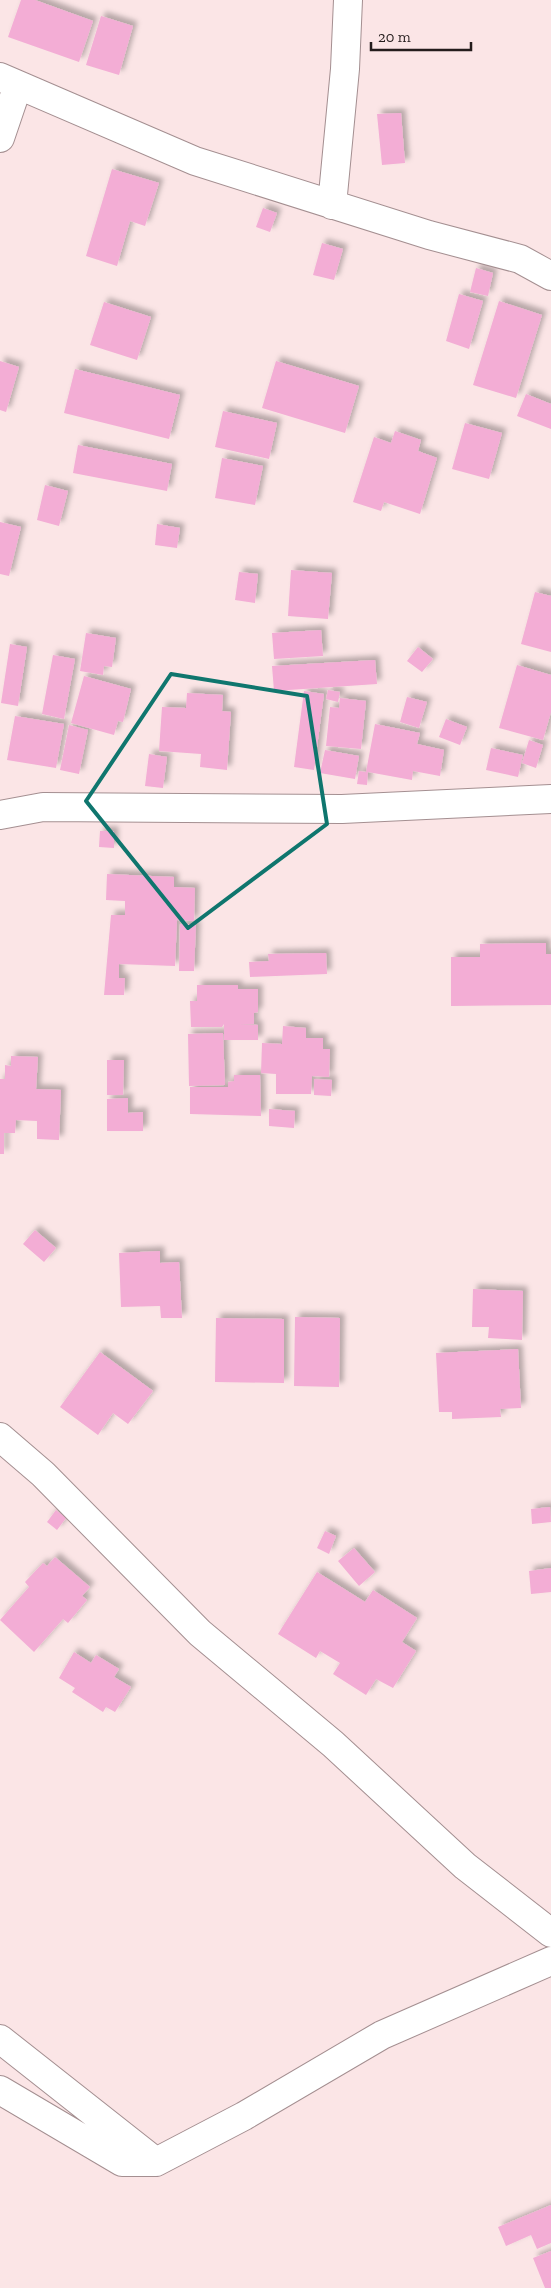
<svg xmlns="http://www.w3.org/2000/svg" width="551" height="2288" viewBox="0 0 551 2288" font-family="'Zilla Slab',serif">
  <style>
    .building { fill: #f3add5; filter: url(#shadow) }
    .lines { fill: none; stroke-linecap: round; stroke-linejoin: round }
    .minor-casing { stroke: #a48f91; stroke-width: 30 }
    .minor { stroke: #fff; stroke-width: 28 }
    .marked { fill: none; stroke: #0f766e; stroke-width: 4; stroke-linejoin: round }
  </style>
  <defs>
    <filter id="shadow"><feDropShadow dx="4.5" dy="-4.5" stdDeviation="2.5" flood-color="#0004"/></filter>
  </defs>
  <rect width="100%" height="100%" fill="#fbe5e6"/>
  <path class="building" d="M 21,0 L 35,0 L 93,21 L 79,62 L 8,37 Z
    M 101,16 L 133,26 L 119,75 L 86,65 Z
    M 401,113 L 405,163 L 382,165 L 377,114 Z
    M 112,169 L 159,183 L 145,226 L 130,221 L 117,266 L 86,256 Z
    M 263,208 L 277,213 L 270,232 L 256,227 Z
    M 322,243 L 343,249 L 334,280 L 313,275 Z
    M 476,268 L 493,273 L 488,296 L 470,292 Z
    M 459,294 L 483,301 L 469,349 L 446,341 Z
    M 499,301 L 542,315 L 516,398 L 473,385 Z
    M 104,302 L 151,317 L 137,360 L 90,345 Z
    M 0,361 L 19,367 L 6,412 L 0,410 Z
    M 276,361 L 359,386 L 345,433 L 262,408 Z
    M 75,369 L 180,395 L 169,439 L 64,413 Z
    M 526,394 L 551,404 L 551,429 L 517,416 Z
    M 223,411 L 277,423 L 269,459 L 215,447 Z
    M 465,423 L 502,433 L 489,479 L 452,469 Z
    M 395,431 L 421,440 L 418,451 L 437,458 L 420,514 L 384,502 L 381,511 L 353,502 L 374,437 L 391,443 Z
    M 78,445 L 172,464 L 167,491 L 73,473 Z
    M 222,458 L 263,466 L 255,505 L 215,498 Z
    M 45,485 L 68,491 L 59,526 L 37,520 Z
    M 0,522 L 21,527 L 9,576 L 0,574 Z
    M 157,524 L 180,528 L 177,548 L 155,545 Z
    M 291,570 L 332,573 L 328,619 L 288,616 Z
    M 239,572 L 258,574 L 255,603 L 235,600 Z
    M 535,592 L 551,596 L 551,652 L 521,644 Z
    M 321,630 L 323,656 L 274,659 L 272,633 Z
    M 86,633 L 116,638 L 112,667 L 104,666 L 103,675 L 80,671 Z
    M 10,644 L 27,647 L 18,706 L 1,703 Z
    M 418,647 L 433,659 L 422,672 L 407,661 Z
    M 53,655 L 75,659 L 64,719 L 42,714 Z
    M 375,660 L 377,684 L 274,691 L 272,666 Z
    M 517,665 L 551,675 L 551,712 L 543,740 L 499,728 Z
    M 84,676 L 131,689 L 123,722 L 118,721 L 114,735 L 71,723 Z
    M 328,690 L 340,692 L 338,702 L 326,699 Z
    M 304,691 L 324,694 L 314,770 L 294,767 Z
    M 187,693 L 223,695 L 222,711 L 231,712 L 227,770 L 200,767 L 201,754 L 159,751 L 162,707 L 186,708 Z
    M 407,697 L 427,702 L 419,728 L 400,722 Z
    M 340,698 L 366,701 L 361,749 L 326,746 L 330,707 L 339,708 Z
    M 15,716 L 64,724 L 56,768 L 7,760 Z
    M 446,719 L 467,727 L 460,745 L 439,737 Z
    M 375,724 L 420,733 L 417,744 L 444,750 L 440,776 L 413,771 L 412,780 L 368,772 L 367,785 L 357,784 L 359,771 L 366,772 Z
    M 69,725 L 88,730 L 79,774 L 60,770 Z
    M 529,740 L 543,745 L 536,768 L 522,763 Z
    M 491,748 L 523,755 L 518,777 L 486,770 Z
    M 325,750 L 359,756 L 355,779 L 320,773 Z
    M 149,754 L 167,757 L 163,788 L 145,786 Z
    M 100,831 L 114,831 L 114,848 L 99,847 Z
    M 107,874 L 174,877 L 174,887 L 195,888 L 194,921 L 177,920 L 175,966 L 119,964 L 119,978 L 125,978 L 124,995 L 104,995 L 111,915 L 125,915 L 125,901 L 106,900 Z
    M 180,924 L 196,925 L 194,971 L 179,971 Z
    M 546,943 L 546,954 L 551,954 L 551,1005 L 451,1006 L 451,957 L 480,957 L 480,944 Z
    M 326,953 L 327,974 L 250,977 L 249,962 L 269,961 L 268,954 Z
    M 197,985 L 238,985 L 238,989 L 258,989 L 258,1012 L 254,1013 L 254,1024 L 239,1024 L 258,1025 L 258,1040 L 224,1040 L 224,1024 L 222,1027 L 191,1027 L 190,1001 L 197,1001 Z
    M 283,1026 L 306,1028 L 306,1038 L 323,1038 L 323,1049 L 330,1049 L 329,1077 L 312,1076 L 311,1094 L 276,1094 L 276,1074 L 261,1073 L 262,1043 L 282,1044 Z
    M 223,1033 L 225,1085 L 189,1086 L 188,1034 Z
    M 11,1056 L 38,1057 L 36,1089 L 61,1090 L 59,1140 L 37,1139 L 37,1121 L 16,1120 L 15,1133 L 4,1133 L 4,1154 L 0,1154 L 0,1079 L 5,1079 L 5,1065 L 11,1066 Z
    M 107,1060 L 124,1060 L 123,1095 L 107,1095 Z
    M 234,1075 L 260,1075 L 261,1116 L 190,1114 L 190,1087 L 228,1087 L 228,1082 L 234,1081 Z
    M 314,1079 L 332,1080 L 331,1096 L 314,1095 Z
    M 128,1098 L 128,1113 L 143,1112 L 143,1131 L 107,1131 L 107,1099 Z
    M 269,1109 L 295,1111 L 294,1128 L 269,1126 Z
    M 35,1230 L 56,1248 L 44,1262 L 23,1244 Z
    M 160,1251 L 160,1263 L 179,1262 L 182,1318 L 161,1318 L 160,1306 L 121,1307 L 119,1253 Z
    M 473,1289 L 523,1291 L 522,1340 L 488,1338 L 489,1327 L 472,1327 Z
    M 295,1317 L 340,1318 L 339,1387 L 294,1386 Z
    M 216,1318 L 284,1319 L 284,1383 L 215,1382 Z
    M 518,1349 L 521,1408 L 500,1409 L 501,1417 L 452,1419 L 452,1412 L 439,1412 L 436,1353 Z
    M 100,1352 L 153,1391 L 128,1424 L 113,1413 L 98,1435 L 60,1407 Z
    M 550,1507 L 551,1522 L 532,1524 L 531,1509 Z
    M 56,1510 L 66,1518 L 57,1530 L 47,1522 Z
    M 325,1531 L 336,1536 L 329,1554 L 317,1548 Z
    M 354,1548 L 375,1572 L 359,1586 L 338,1561 Z
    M 55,1557 L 90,1587 L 82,1596 L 87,1600 L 68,1623 L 63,1619 L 34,1652 L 0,1620 L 29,1587 L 25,1582 L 43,1563 L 47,1566 Z
    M 551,1568 L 551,1592 L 531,1594 L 529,1571 Z
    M 317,1572 L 365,1602 L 373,1590 L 417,1618 L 402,1642 L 416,1651 L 393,1688 L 376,1679 L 366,1695 L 333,1674 L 340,1663 L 320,1651 L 316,1658 L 278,1634 Z
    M 74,1652 L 91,1663 L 96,1655 L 119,1669 L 114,1677 L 131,1687 L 115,1712 L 106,1707 L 103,1712 L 72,1692 L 75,1688 L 59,1678 Z
    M 551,2205 L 551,2243 L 537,2249 L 531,2235 L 506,2246 L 498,2227 Z
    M 551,2251 L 551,2288 L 545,2288 L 533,2258 Z"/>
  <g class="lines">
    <g class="minor-casing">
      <path id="minor" d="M 0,77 L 195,161 L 429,235 L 520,259 L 551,276
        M 0,138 L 18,85
        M 332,205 L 345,69 L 348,0
        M 0,815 L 43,807 L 342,809 L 551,799
        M 0,1437 L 43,1474 L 200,1633 L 333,1744 L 465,1866 L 551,1933
        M 0,2039 L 156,2162
        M 0,2090 L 122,2162 L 156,2162 L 244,2116 L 382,2035 L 551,1961"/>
    </g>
    <use href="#minor" class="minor"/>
  </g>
  <path class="marked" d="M 171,674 L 307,696 L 327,824 L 188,928 L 86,801 Z"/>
  <path d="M371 42v8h100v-8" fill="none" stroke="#241c1c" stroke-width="2.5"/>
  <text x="378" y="42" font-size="15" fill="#241c1c" stroke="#fbe5e6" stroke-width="4" paint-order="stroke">20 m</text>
</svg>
